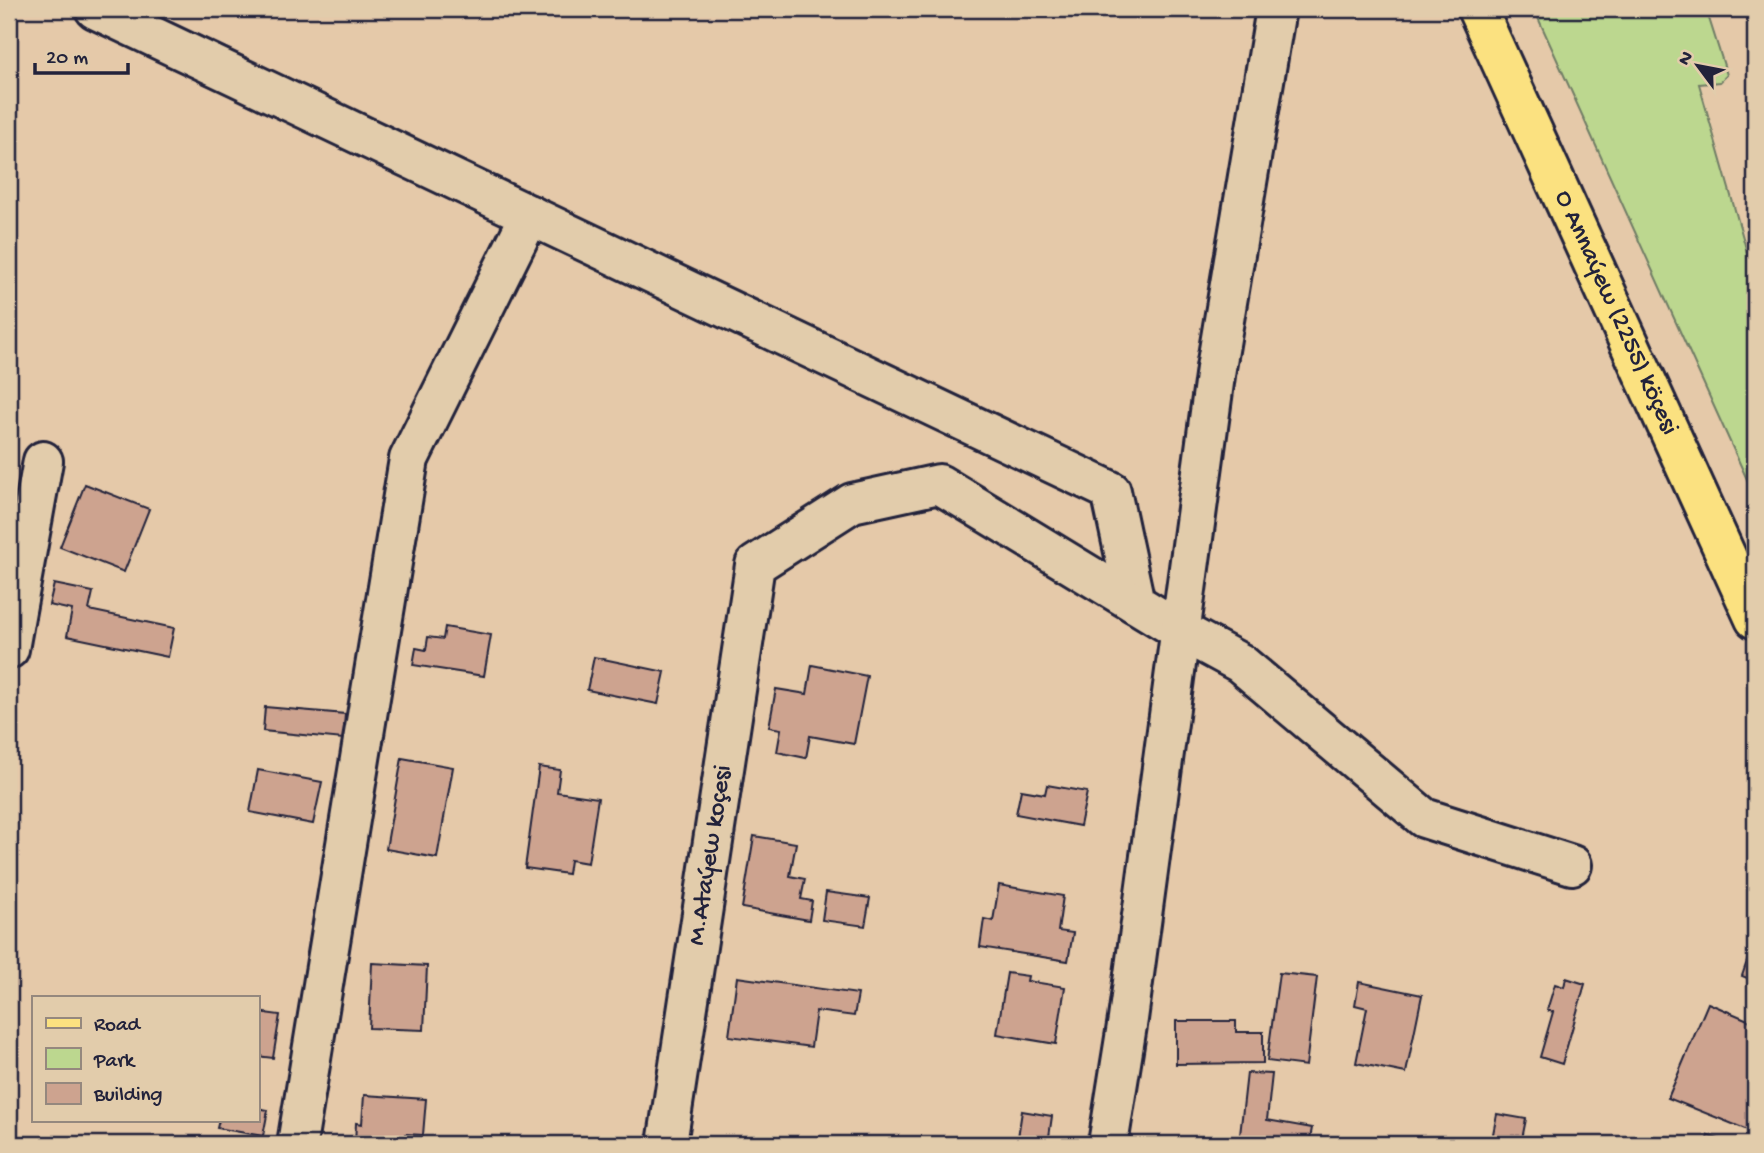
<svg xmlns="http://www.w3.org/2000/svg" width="1764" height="1153" viewBox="0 0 1764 1153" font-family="'Gochi Hand',sans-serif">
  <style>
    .green { fill: #bcd78f; stroke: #6f7c65; stroke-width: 2 }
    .building { fill: #cda38f; stroke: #22223b; stroke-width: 2 }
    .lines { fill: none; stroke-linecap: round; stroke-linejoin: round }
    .minor-casing { stroke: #22223b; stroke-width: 44 }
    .major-casing { stroke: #22223b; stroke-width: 44 }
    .minor { stroke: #e2ccab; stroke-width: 38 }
    .major { stroke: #fbe180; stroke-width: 38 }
    .labels { text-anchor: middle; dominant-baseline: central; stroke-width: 7; stroke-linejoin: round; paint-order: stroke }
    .street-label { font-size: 26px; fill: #22223b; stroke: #e2ccab }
  </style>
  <rect width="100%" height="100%" fill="#e5c9a9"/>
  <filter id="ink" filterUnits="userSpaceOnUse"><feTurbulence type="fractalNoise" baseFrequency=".0143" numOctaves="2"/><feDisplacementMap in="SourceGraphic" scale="14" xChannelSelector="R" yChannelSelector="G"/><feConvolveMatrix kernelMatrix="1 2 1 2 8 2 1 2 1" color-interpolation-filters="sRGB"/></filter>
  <g filter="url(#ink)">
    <path class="green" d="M 1534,9 L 1706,9 L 1727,75 L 1720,82 L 1699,84 L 1755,280 L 1755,497 Z"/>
    <path class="building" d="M 85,484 L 149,509 L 124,572 L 60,547 Z
      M 54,584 L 93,592 L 89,610 L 174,628 L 168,657 L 67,636 L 72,610 L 49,605 Z
      M 445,627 L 491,635 L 484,676 L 413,665 L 416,648 L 426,650 L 428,637 L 443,639 Z
      M 594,657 L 665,672 L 658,704 L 587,690 Z
      M 812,665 L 867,676 L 854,744 L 810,736 L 806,758 L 777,752 L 781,729 L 769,727 L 776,689 L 807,694 Z
      M 265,707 L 345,714 L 343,739 L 263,731 Z
      M 402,758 L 453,767 L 437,858 L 386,849 Z
      M 539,767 L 560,770 L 557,792 L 598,798 L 588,863 L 570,860 L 568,874 L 525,868 Z
      M 258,770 L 322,782 L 313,824 L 250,812 Z
      M 1047,785 L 1087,792 L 1080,826 L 1016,814 L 1021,790 L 1045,794 Z
      M 754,836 L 796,843 L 790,876 L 805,879 L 801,899 L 812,901 L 809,920 L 742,908 Z
      M 999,885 L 1063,896 L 1058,931 L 1073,933 L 1068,961 L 980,947 L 984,919 L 993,921 Z
      M 826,892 L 870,898 L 865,926 L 822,920 Z
      M 1755,938 L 1755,981 L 1742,976 Z
      M 372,963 L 427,966 L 424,1030 L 369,1028 Z
      M 1007,973 L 1028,976 L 1027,981 L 1065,987 L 1056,1044 L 997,1034 Z
      M 1279,973 L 1317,977 L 1306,1066 L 1267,1061 Z
      M 737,977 L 858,994 L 854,1016 L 816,1011 L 811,1047 L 729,1036 Z
      M 1566,978 L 1585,984 L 1562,1064 L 1540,1057 L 1553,1012 L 1547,1010 L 1555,984 L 1564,987 Z
      M 1359,982 L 1422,995 L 1406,1073 L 1356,1063 L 1367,1008 L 1355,1005 Z
      M 1708,1003 L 1755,1023 L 1755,1133 L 1668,1098 Z
      M 257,1012 L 280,1015 L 273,1058 L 257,1056 Z
      M 1176,1021 L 1236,1021 L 1236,1032 L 1263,1032 L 1263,1063 L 1176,1064 Z
      M 1247,1073 L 1272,1074 L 1267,1120 L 1312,1128 L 1309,1144 L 1239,1144 Z
      M 364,1095 L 426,1099 L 423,1135 L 406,1134 L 405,1144 L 355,1144 L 356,1123 L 362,1124 Z
      M 257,1108 L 268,1110 L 263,1136 L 217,1128 L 219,1120 L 257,1120 Z
      M 1022,1111 L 1052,1116 L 1048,1144 L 1017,1144 Z
      M 1497,1114 L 1526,1119 L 1521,1144 L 1491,1144 Z
      M 1708,1136 L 1736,1144 L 1705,1144 Z"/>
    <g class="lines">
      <g class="minor-casing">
        <g id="minor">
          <path d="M 95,9 L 1111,491 L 1135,603"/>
          <path d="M 9,649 L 43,461"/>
          <path d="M 297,1144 L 409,459 L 530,215"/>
          <path id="s1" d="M 667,1144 L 755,565 L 852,503 L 939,484 L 1181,631 L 1240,663 L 1424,818 L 1572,865"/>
          <path d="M 1108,1144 L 1128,1019 L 1216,368 L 1276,9"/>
        </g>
      </g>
      <g class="major-casing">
        <g id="major">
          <path id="s2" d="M 1477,9 L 1755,619"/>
        </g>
      </g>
      <use href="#minor" class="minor"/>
      <use href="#major" class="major"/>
    </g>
  </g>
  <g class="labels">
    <g class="street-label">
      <text stroke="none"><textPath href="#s2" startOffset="334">O Annaýew (2255) köçesi</textPath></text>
      <text stroke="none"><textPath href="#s1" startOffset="292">M.Ataýew koçesi</textPath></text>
    </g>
  </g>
  <rect width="1764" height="1153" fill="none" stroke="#e2ccab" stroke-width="35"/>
  <rect x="18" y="18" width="1729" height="1118" fill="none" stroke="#22223b" stroke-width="2.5" filter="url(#ink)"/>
  <rect x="32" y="996" width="228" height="126" fill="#e2ccab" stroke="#95887e" stroke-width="2"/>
  <rect x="46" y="1018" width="35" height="10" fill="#fbe180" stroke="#95887e" stroke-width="2"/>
  <text x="94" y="1030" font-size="21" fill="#22223b">Road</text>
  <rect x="46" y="1048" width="35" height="21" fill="#bcd78f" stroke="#95887e" stroke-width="2"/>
  <text x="94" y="1066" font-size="21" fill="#22223b">Park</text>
  <rect x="46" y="1083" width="35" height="21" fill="#cda38f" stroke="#95887e" stroke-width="2"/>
  <text x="94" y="1100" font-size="21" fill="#22223b">Building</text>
  <g transform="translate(1698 66) rotate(302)" stroke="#e2ccab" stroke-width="5" paint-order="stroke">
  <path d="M0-5L12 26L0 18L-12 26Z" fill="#22223b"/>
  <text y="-10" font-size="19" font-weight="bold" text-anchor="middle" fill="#22223b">N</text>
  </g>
  <path d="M35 63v10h93v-10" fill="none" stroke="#22223b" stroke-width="3.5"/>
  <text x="46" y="63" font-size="21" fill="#22223b" stroke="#e2ccab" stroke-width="5" paint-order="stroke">20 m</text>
</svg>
